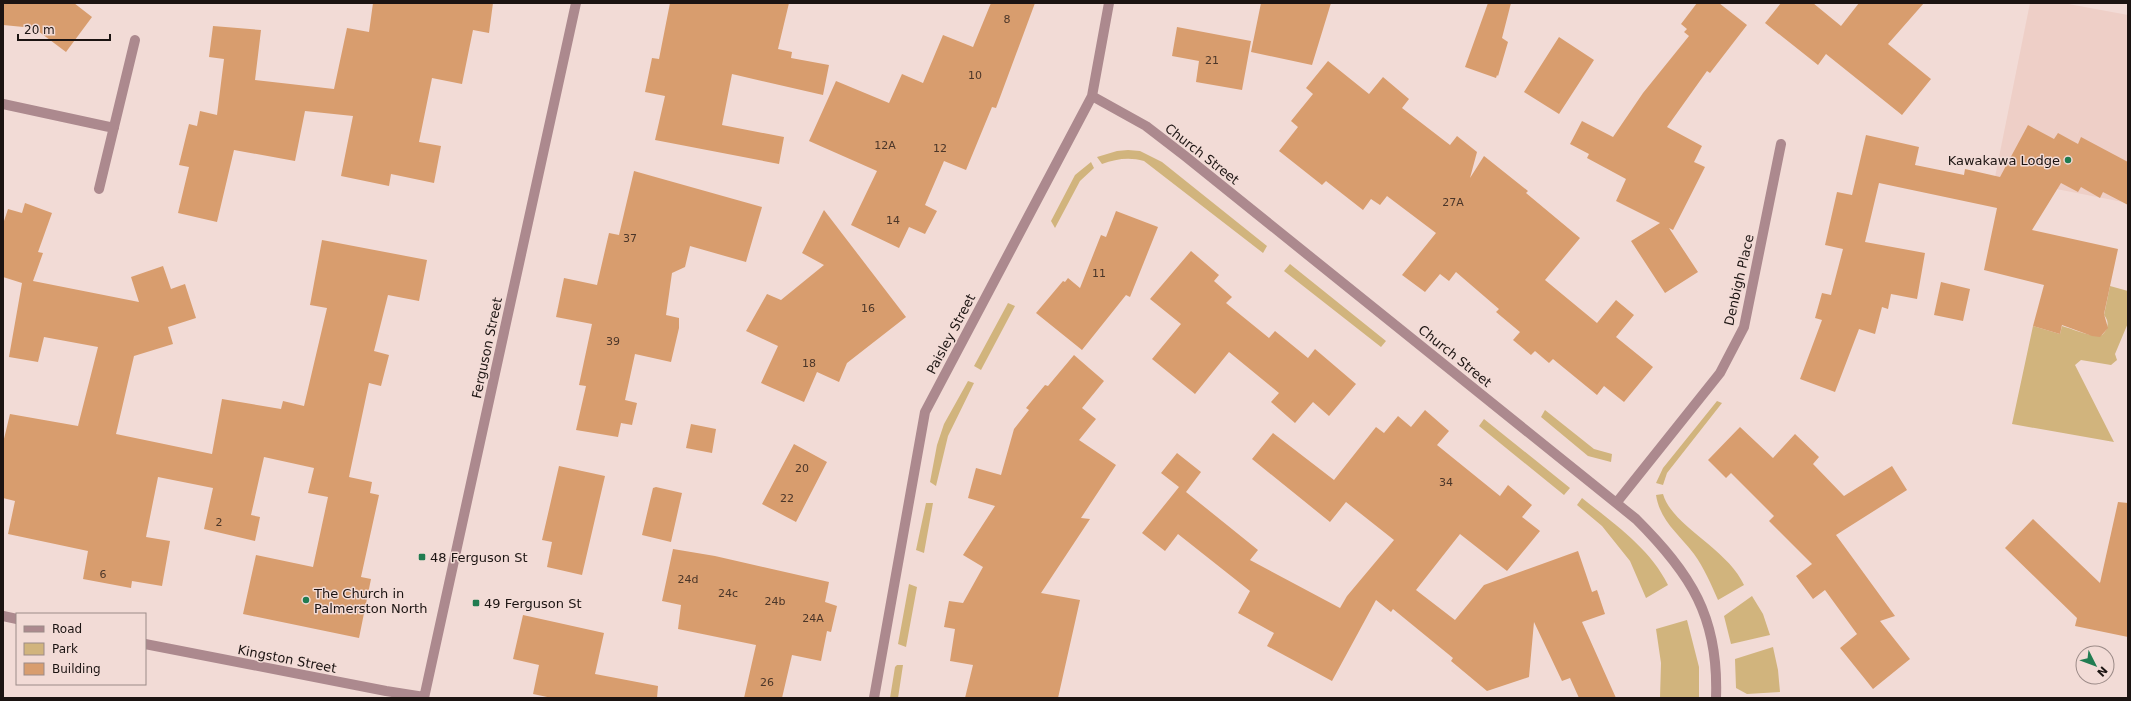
<svg xmlns="http://www.w3.org/2000/svg" width="2131" height="701" viewBox="0 0 2131 701" font-family="'DejaVu Sans',sans-serif">
  <style>
    .built { fill: #eecfc7 }
    .green { fill: #d1b47d }
    .building { fill: #d89d6e }
    .lines { fill: none; stroke-linecap: round; stroke-linejoin: round }
    .minor { stroke: #ac898e; stroke-width: 10 }
    .poi-dot { fill: #217c51; stroke: #f2dbd6; stroke-width: 1.5 }
    .labels { text-anchor: middle; dominant-baseline: central; stroke-width: 3; stroke-linejoin: round; paint-order: stroke }
    .number-label { font-size: 11px; fill: #4b3629 }
    .street-label { font-size: 13px; fill: #1c1412; stroke: #f2dbd6 }
    .poi-label { font-size: 13px; fill: #1c1412; stroke: #f2dbd6; text-anchor: start }
  </style>
  <rect width="100%" height="100%" fill="#f2dbd6"/>
  <path class="built" d="M 2030,3 L 2063,3 L 2128,15 L 2128,203 L 1995,177 Z"/>
  <path class="green" d="M 1128,150 L 1140,151 L 1162,162 L 1267,246 L 1263,253 L 1144,161 C 1129,157 1116,159 1102,164 L 1097,157 L 1117,151 Z
    M 1091,162 L 1094,168 L 1080,181 L 1055,228 L 1051,221 L 1075,175 Z
    M 1290,264 L 1386,341 L 1381,347 L 1284,271 Z
    M 2110,286 L 2128,291 L 2128,323 L 2115,354 L 2117,360 L 2111,365 L 2081,360 L 2075,365 L 2114,442 L 2012,424 L 2033,326 L 2060,334 L 2062,326 C 2073,329 2092,338 2102,335 C 2108,330 2110,322 2104,315 Z
    M 1008,303 L 1015,306 L 981,370 L 974,366 Z
    M 968,381 L 974,383 L 948,436 L 936,486 L 930,482 L 937,445 L 944,424 Z
    M 1717,401 L 1722,403 L 1667,473 L 1663,485 L 1656,483 L 1663,468 Z
    M 1545,410 L 1594,449 L 1612,454 L 1611,462 L 1588,456 L 1541,417 Z
    M 1484,419 L 1570,488 L 1564,495 L 1479,426 Z
    M 1663,494 C 1671,525 1728,549 1744,585 L 1718,600 C 1711,584 1704,568 1694,554 C 1679,534 1660,521 1656,495 Z
    M 1582,498 C 1613,523 1650,548 1668,585 L 1646,598 L 1630,561 L 1602,526 L 1577,505 Z
    M 926,503 L 933,503 L 924,553 L 916,550 Z
    M 909,584 L 917,587 L 906,647 L 898,644 Z
    M 1752,596 L 1763,614 L 1770,635 L 1731,644 L 1724,616 Z
    M 1687,620 L 1699,667 L 1699,698 L 1660,698 L 1661,663 L 1656,629 Z
    M 1773,647 L 1778,670 L 1780,692 L 1747,694 L 1736,688 L 1735,659 Z
    M 897,665 L 903,665 L 898,698 L 890,698 L 895,667 Z"/>
  <path class="building" d="M 3,3 L 74,3 L 92,17 L 66,52 L 34,28 L 3,25 Z
    M 373,3 L 493,3 L 489,33 L 473,30 L 462,84 L 432,78 L 419,142 L 441,146 L 434,183 L 391,174 L 389,186 L 341,176 L 353,116 L 305,111 L 295,161 L 234,150 L 217,222 L 178,213 L 189,167 L 179,165 L 189,124 L 197,126 L 200,111 L 217,115 L 224,59 L 209,57 L 213,26 L 261,30 L 255,80 L 334,89 L 347,28 L 369,32 Z
    M 670,3 L 789,3 L 778,49 L 792,52 L 791,58 L 829,65 L 823,95 L 732,74 L 722,125 L 784,137 L 779,164 L 655,140 L 665,96 L 645,92 L 652,58 L 659,59 Z
    M 991,3 L 1035,3 L 996,108 L 992,107 L 966,170 L 944,161 L 925,205 L 937,211 L 925,234 L 909,227 L 899,248 L 851,225 L 877,171 L 809,141 L 836,81 L 889,103 L 902,74 L 923,83 L 943,35 L 973,47 Z
    M 1261,3 L 1331,3 L 1312,65 L 1251,52 Z
    M 1488,3 L 1511,3 L 1502,38 L 1508,42 L 1498,76 L 1497,75 L 1496,78 L 1465,67 Z
    M 1697,3 L 1719,3 L 1747,25 L 1710,73 L 1707,71 L 1667,127 L 1702,146 L 1694,162 L 1705,167 L 1673,230 L 1669,228 L 1698,272 L 1665,293 L 1631,241 L 1660,223 L 1616,201 L 1626,179 L 1587,158 L 1589,154 L 1570,144 L 1582,121 L 1613,137 L 1643,93 L 1689,36 L 1684,32 L 1687,29 L 1681,24 Z
    M 1781,3 L 1813,3 L 1841,26 L 1859,3 L 1924,3 L 1888,44 L 1931,79 L 1902,115 L 1826,54 L 1818,65 L 1765,23 Z
    M 1177,27 L 1251,41 L 1242,90 L 1196,82 L 1199,61 L 1172,56 Z
    M 1559,37 L 1594,60 L 1559,114 L 1524,92 Z
    M 1328,61 L 1369,94 L 1383,77 L 1409,99 L 1402,108 L 1450,145 L 1457,136 L 1477,152 L 1470,178 L 1484,156 L 1528,191 L 1526,193 L 1580,238 L 1545,280 L 1597,323 L 1616,300 L 1634,315 L 1616,337 L 1653,367 L 1624,402 L 1604,386 L 1597,395 L 1553,359 L 1549,363 L 1535,351 L 1531,355 L 1513,340 L 1520,332 L 1496,312 L 1499,309 L 1456,272 L 1449,281 L 1440,274 L 1425,292 L 1402,275 L 1436,233 L 1387,196 L 1380,205 L 1371,199 L 1363,210 L 1326,181 L 1322,185 L 1279,151 L 1298,127 L 1291,121 L 1313,94 L 1306,88 Z
    M 2028,125 L 2054,139 L 2058,133 L 2078,144 L 2081,137 L 2128,162 L 2128,205 L 2103,192 L 2100,198 L 2081,187 L 2078,192 L 2061,183 L 2032,230 L 2118,249 L 2104,314 L 2108,328 L 2100,337 L 2092,336 L 2062,325 L 2060,334 L 2033,326 L 2044,285 L 1984,270 L 1997,208 L 1879,183 L 1865,242 L 1925,253 L 1917,299 L 1891,294 L 1888,309 L 1882,307 L 1875,334 L 1859,329 L 1835,392 L 1800,379 L 1822,320 L 1815,318 L 1822,293 L 1831,295 L 1843,249 L 1825,245 L 1837,192 L 1852,195 L 1866,135 L 1919,147 L 1915,165 L 1964,175 L 1965,169 L 2000,177 Z
    M 634,171 L 762,207 L 746,262 L 690,246 L 685,267 L 672,273 L 666,315 L 679,318 L 679,328 L 671,362 L 635,354 L 625,400 L 637,403 L 632,425 L 621,423 L 618,437 L 576,430 L 586,386 L 579,385 L 592,324 L 556,317 L 564,278 L 597,285 L 609,233 L 619,235 Z
    M 25,203 L 52,213 L 38,252 L 43,253 L 33,281 L 139,302 L 131,277 L 163,266 L 171,289 L 185,284 L 196,318 L 168,327 L 173,344 L 134,356 L 116,434 L 212,454 L 222,399 L 281,409 L 283,401 L 304,406 L 327,308 L 310,305 L 322,240 L 427,260 L 419,301 L 388,295 L 374,351 L 389,355 L 381,386 L 369,383 L 349,477 L 372,482 L 370,493 L 379,495 L 361,577 L 371,579 L 359,638 L 243,614 L 256,555 L 313,567 L 328,497 L 308,493 L 314,468 L 264,457 L 251,515 L 260,517 L 255,541 L 204,529 L 213,488 L 158,477 L 146,537 L 170,541 L 162,586 L 132,581 L 131,588 L 83,579 L 88,551 L 8,534 L 15,501 L 3,498 L 3,443 L 10,414 L 78,426 L 98,347 L 44,337 L 38,362 L 9,357 L 22,283 L 3,277 L 3,224 L 8,209 L 22,213 Z
    M 824,210 L 906,317 L 847,363 L 839,382 L 817,372 L 804,402 L 761,383 L 778,346 L 746,331 L 767,294 L 781,300 L 824,265 L 802,253 Z
    M 1116,211 L 1158,227 L 1130,297 L 1126,295 L 1082,350 L 1036,313 L 1063,281 L 1065,282 L 1068,278 L 1080,288 L 1101,235 L 1106,237 Z
    M 1191,251 L 1219,275 L 1214,281 L 1232,297 L 1226,303 L 1269,338 L 1275,331 L 1308,358 L 1315,349 L 1356,384 L 1329,416 L 1313,402 L 1295,423 L 1271,402 L 1279,393 L 1229,352 L 1195,394 L 1152,359 L 1181,324 L 1150,299 Z
    M 1941,282 L 1970,289 L 1963,321 L 1934,315 Z
    M 1074,355 L 1104,381 L 1082,408 L 1096,419 L 1079,440 L 1116,465 L 1081,518 L 1090,519 L 1041,593 L 1080,600 L 1058,698 L 965,698 L 973,665 L 950,661 L 955,629 L 944,627 L 949,601 L 963,603 L 983,567 L 963,555 L 995,506 L 968,498 L 976,468 L 1001,475 L 1014,429 L 1029,410 L 1026,408 L 1045,385 L 1048,386 Z
    M 1425,410 L 1449,431 L 1437,445 L 1500,496 L 1508,485 L 1532,505 L 1522,517 L 1540,531 L 1507,571 L 1460,534 L 1416,590 L 1455,620 L 1484,585 L 1578,551 L 1592,592 L 1597,590 L 1605,614 L 1582,622 L 1616,698 L 1579,698 L 1570,678 L 1562,681 L 1534,622 L 1529,677 L 1487,691 L 1451,661 L 1453,658 L 1393,609 L 1391,612 L 1376,600 L 1332,681 L 1267,646 L 1274,633 L 1238,613 L 1250,591 L 1178,534 L 1165,551 L 1142,533 L 1179,487 L 1161,473 L 1177,453 L 1201,472 L 1186,492 L 1258,550 L 1250,560 L 1340,608 L 1347,596 L 1394,540 L 1346,502 L 1330,522 L 1252,459 L 1273,433 L 1334,480 L 1376,427 L 1384,433 L 1398,416 L 1411,427 Z
    M 691,424 L 716,429 L 712,453 L 686,448 Z
    M 1740,427 L 1773,458 L 1795,434 L 1819,457 L 1813,464 L 1844,496 L 1892,466 L 1907,490 L 1836,535 L 1895,616 L 1880,621 L 1910,659 L 1873,689 L 1840,648 L 1857,634 L 1825,590 L 1813,599 L 1796,576 L 1812,564 L 1769,521 L 1774,516 L 1731,473 L 1726,478 L 1708,460 Z
    M 794,444 L 827,462 L 796,522 L 762,504 Z
    M 559,466 L 605,476 L 582,575 L 547,567 L 552,542 L 542,540 Z
    M 656,487 L 682,493 L 671,542 L 642,535 L 653,488 Z
    M 2118,502 L 2128,503 L 2128,637 L 2075,626 L 2077,618 L 2005,548 L 2033,519 L 2100,583 Z
    M 673,549 L 715,556 L 829,582 L 825,602 L 837,606 L 831,632 L 827,631 L 821,661 L 792,655 L 782,698 L 744,698 L 756,645 L 678,629 L 681,605 L 662,601 Z
    M 523,615 L 604,633 L 595,674 L 658,686 L 657,698 L 552,698 L 533,694 L 539,665 L 513,659 Z"/>
  <g class="lines">
    <path class="minor" d="M 1092,96 L 1146,126 L 1185,156 L 1636,519 C 1691,574 1719,617 1716,698
      M 3,104 L 114,128
      M 99,189 L 135,40
      M 1617,502 L 1720,373 L 1744,327 L 1781,144
      M 3,616 L 17,619
      M 145,644 L 386,691 L 424,697
      M 424,698 L 576,3
      M 874,698 L 925,412 L 1092,96 L 1109,3"/>
  </g>
  <g class="poi-dot">
    <circle cx="2068" cy="160" r="4"/>
    <rect x="418" y="553" width="8" height="8" rx="2"/>
    <circle cx="306" cy="600" r="4"/>
    <rect x="472" y="599" width="8" height="8" rx="2"/>
  </g>
  <g class="labels">
    <g class="number-label">
      <text x="1007" y="19">8</text>
      <text x="1212" y="60">21</text>
      <text x="975" y="75">10</text>
      <text x="885" y="145">12A</text>
      <text x="940" y="148">12</text>
      <text x="1453" y="202">27A</text>
      <text x="893" y="220">14</text>
      <text x="630" y="238">37</text>
      <text x="1099" y="273">11</text>
      <text x="868" y="308">16</text>
      <text x="613" y="341">39</text>
      <text x="809" y="363">18</text>
      <text x="802" y="468">20</text>
      <text x="1446" y="482">34</text>
      <text x="787" y="498">22</text>
      <text x="219" y="522">2</text>
      <text x="103" y="574">6</text>
      <text x="688" y="579">24d</text>
      <text x="728" y="593">24c</text>
      <text x="775" y="601">24b</text>
      <text x="813" y="618">24A</text>
      <text x="767" y="682">26</text>
    </g>
    <g class="street-label">
      <text transform="translate(1202 154) rotate(38)">Church Street</text>
      <text transform="translate(1739 280) rotate(-77)">Denbigh Place</text>
      <text transform="translate(951 334) rotate(-62)">Paisley Street</text>
      <text transform="translate(487 348) rotate(-78)">Ferguson Street</text>
      <text transform="translate(1455 356) rotate(39)">Church Street</text>
      <text transform="translate(287 659) rotate(11)">Kingston Street</text>
    </g>
    <g class="poi-label">
      <text x="2060" y="160" text-anchor="end">Kawakawa Lodge</text>
      <text x="430" y="557">48 Ferguson St</text>
      <text x="314" y="593">The Church in<tspan x="314" dy="15">Palmerston North</tspan></text>
      <text x="484" y="603">49 Ferguson St</text>
    </g>
  </g>
  <rect width="2131" height="701" fill="none" stroke="#1c1412" stroke-width="8"/>
  <rect x="16" y="613" width="130" height="72" fill="#f2dbd6" stroke="#9c8b88"/>
  <rect x="24" y="626" width="20" height="6" fill="#ac898e" stroke="#9c8b88"/>
  <text x="52" y="633" font-size="12" fill="#1c1412">Road</text>
  <rect x="24" y="643" width="20" height="12" fill="#d1b47d" stroke="#9c8b88"/>
  <text x="52" y="653" font-size="12" fill="#1c1412">Park</text>
  <rect x="24" y="663" width="20" height="12" fill="#d89d6e" stroke="#9c8b88"/>
  <text x="52" y="673" font-size="12" fill="#1c1412">Building</text>
  <g transform="translate(2095 665) rotate(132)"><circle r="19" fill="#f2dbd6" stroke="#9c8b88"/>
  <path d="M0-3L7 15L0 10L-7 15Z" fill="#217c51"/>
  <text y="-6" font-size="11" font-weight="bold" text-anchor="middle" fill="#1c1412">N</text>
  </g>
  <path d="M18 34v6h92v-6" fill="none" stroke="#1c1412" stroke-width="2"/>
  <text x="24" y="34" font-size="12" fill="#1c1412" stroke="#f2dbd6" stroke-width="3" paint-order="stroke">20 m</text>
</svg>
